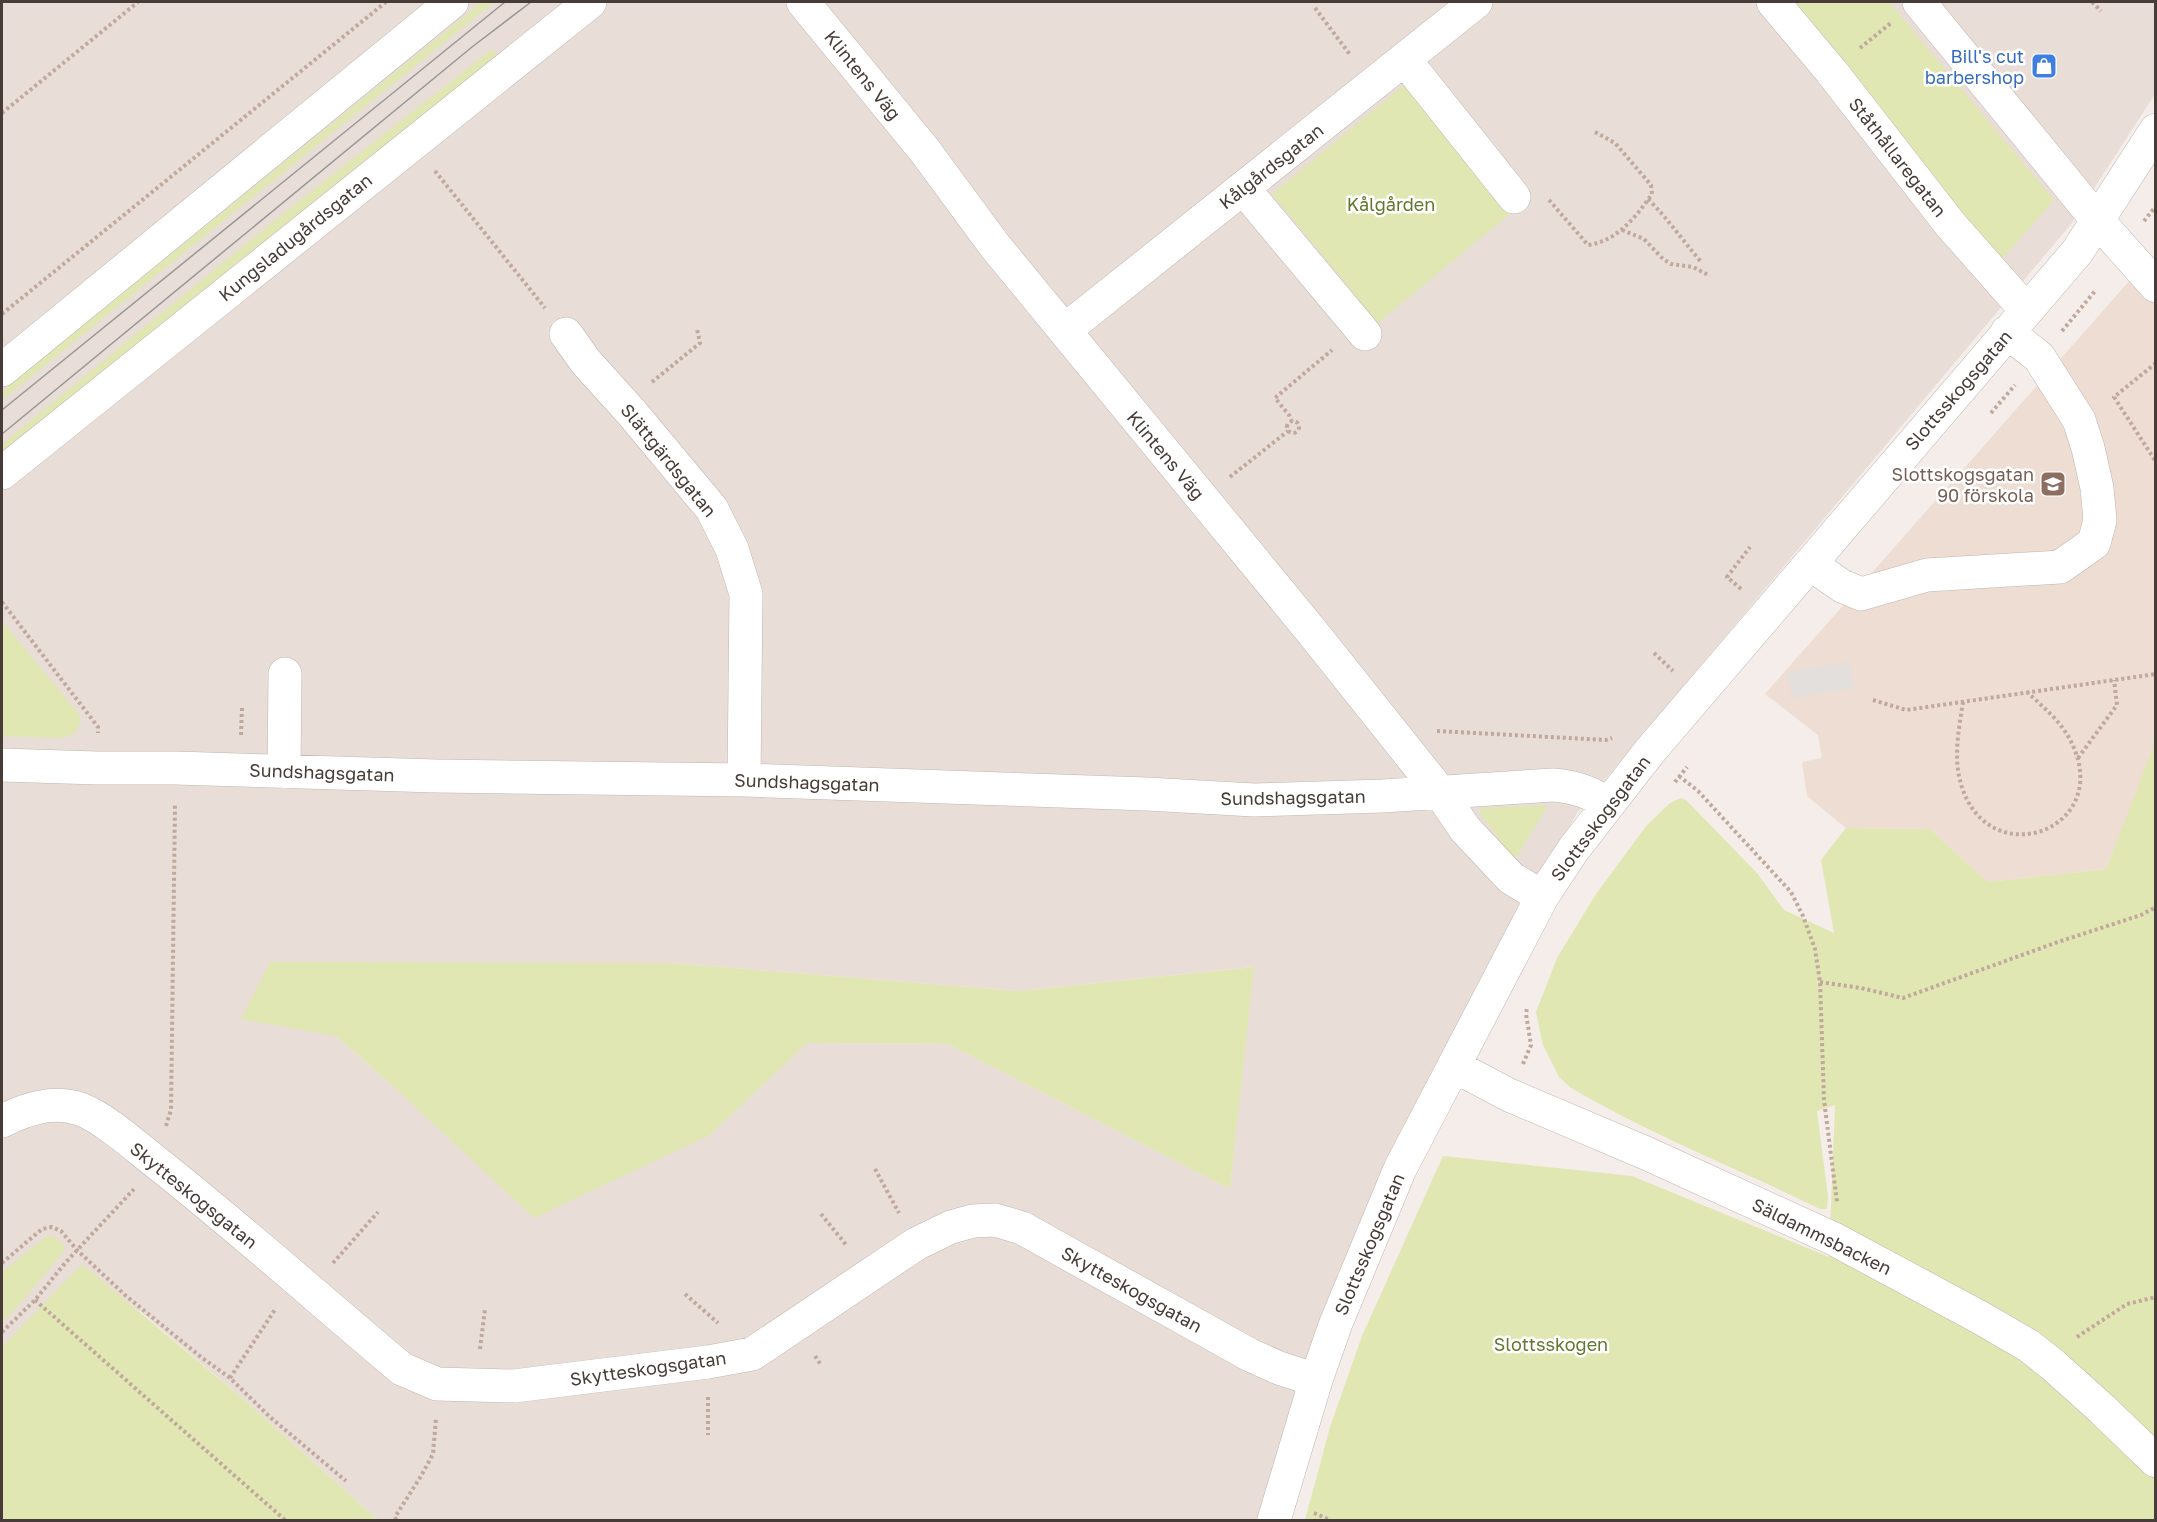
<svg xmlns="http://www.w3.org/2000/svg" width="2157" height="1522" viewBox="0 0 2157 1522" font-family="'Golos Text',sans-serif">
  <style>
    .residential { fill: #e8ddd7; fill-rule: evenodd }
    .education { fill: #edddd3 }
    .green { fill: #e1e7b3 }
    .parking { fill: #e2dfdd }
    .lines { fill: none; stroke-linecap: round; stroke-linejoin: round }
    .minor-casing { stroke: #c2b5af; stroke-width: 34 }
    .path { stroke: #c1a89d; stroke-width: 4; stroke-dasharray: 3 3; stroke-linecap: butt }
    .minor { stroke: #fff; stroke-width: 33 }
    .tram { stroke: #979797; stroke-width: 1.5 }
    .labels { text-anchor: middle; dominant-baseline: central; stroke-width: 5; stroke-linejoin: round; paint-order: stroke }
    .shop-label { font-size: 18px; fill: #366cbe; stroke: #fff; text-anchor: end }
    .street-label { font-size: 18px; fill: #473c37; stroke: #fff }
    .park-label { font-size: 18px; fill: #62782c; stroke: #fff }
    .education-label { font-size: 18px; fill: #785e54; stroke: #fff; text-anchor: end }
  </style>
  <rect width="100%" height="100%" fill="#f4ede9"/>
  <path class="residential" d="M 2,2 L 2155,2 L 2155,94 L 2071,224 L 1577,813 L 1454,1037 L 1314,1339 L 1257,1520 L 378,1520 L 242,1398 L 140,1311 L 13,1336 L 2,1347 ZM 671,963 L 1018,991 L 1253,967 L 1230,1189 L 948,1044 L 806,1043 L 710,1135 L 394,1087 L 336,1036 Z"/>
  <path class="education" d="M 2146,262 L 2156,273 L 2155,745 L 2106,869 L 1988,882 L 1930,829 L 1846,828 L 1807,796 L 1802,762 L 1822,758 L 1818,735 L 1765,694 Z"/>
  <path class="green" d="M 482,2 L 494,2 L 2,400 L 2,391 Z
    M 1792,2 L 1889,2 L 2054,200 L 1998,264 Z
    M 492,49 L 500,59 L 375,152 L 2,455 L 2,444 L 270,224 Z
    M 1405,84 L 1511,213 L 1378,323 L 1272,194 Z
    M 2,621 L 79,714 L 80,723 L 76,732 L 69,736 L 60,738 L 2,736 Z
    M 2154,745 L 2155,745 L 2155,1520 L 1305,1520 L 1330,1427 L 1362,1336 L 1443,1156 L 1632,1176 L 1829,1257 L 1835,1105 L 1817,1111 L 1828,1197 L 1827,1209 L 1820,1209 C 1737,1168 1651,1135 1571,1088 L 1559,1077 L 1543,1045 L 1536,1012 L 1557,958 L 1596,894 L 1647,825 L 1670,803 L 1681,798 L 1686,800 L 1757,873 L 1784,910 L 1834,933 L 1821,860 L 1846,828 L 1930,829 L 1988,882 L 2106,869 Z
    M 1542,805 L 1547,807 L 1518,855 L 1514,859 L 1479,812 L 1481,808 Z
    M 270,962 L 671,963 L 1018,991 L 1254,967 L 1230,1189 L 948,1044 L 807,1043 L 710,1135 L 534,1218 L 394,1087 L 336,1036 L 241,1019 Z
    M 47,1236 L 55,1236 L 65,1248 L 62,1254 L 10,1315 L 2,1322 L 2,1272 Z
    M 82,1264 L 242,1398 L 378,1520 L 2,1520 L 2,1347 Z"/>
  <path class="parking" d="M 1849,662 L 1854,688 L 1792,698 L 1788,672 Z"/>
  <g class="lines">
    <g class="minor-casing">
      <path id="minor" d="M 803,2 L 925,151 L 995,246 L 1313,633 L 1439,791 L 1465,829 L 1511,878 L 1542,897
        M 1773,2 L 1831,71 L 1950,224 L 2026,310
        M 1919,2 L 2098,221 L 2156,286
        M 1405,60 L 1514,197
        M 1243,188 L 1365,334
        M 1065,330 L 1476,2
        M 566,334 L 586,362 L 632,413 L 712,509 L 732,549 L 746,594 L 744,780
        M 2,370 L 452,2
        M 2,473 L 590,2
        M 1810,564 L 1842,586 L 1861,594 L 1927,575 L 2060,567 L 2094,543 L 2100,520 L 2097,488 L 2088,448 L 2079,420 L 2039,357 L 2007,332
        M 2,765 L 97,768 L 175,768 L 436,776 L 744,780 L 1147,794 L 1254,800 L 1383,796 L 1553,785 C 1577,787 1589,792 1609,804
        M 284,772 L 285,674
        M 1454,1066 L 1509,1095 L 1648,1154 L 1834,1239 L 1981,1318 L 2029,1346 L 2053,1365 L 2102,1409 L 2156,1461
        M 2,1121 C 26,1109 53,1100 80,1109 C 105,1118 140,1150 162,1167 C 244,1232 322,1302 402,1369 L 437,1384 L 514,1386 L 708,1362 L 752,1354 L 916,1244 L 951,1227 L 973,1221 L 995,1220 L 1022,1228 L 1250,1355 L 1279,1368 L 1316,1380
        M 1274,1520 L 1316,1380 L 1336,1323 L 1400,1169 L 1542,897 L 1573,850 L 1650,751 L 2077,252 L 2156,130"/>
    </g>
    <path class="path" d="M 2092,2 L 2101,11
      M 1315,8 L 1351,56
      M 1860,48 L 1891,23
      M 2,113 L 138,2
      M 435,171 L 545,308
      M 1648,199 C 1669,220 1683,241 1702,263
      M 1549,200 L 1588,245 C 1617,241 1636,217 1652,194 L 1651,185 L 1615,143 L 1595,132
      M 2144,221 L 2156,206
      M 1622,230 L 1644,239 L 1663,259 L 1671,264 L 1693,267 L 1710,276
      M 2,314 L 386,2
      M 2062,331 L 2095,291
      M 2156,363 L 2114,397 L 2156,462
      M 652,382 L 700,343 L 697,329
      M 1991,413 L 2015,385
      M1287 427a6 6 0 1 1 12 0a6 6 0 1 1-12 0Z
      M 1292,422 L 1289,415 L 1275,398 L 1332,350
      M 1230,477 L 1288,431
      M 1741,589 L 1727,577 L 1750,547
      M 2,602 L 98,727 L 98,733
      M 1654,653 L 1673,671
      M 1873,700 L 1906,710 L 2156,674
      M 1963,702 C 1959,728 1953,758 1961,784 C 1988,878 2121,828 2068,736 C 2058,719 2042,706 2027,692
      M 1437,731 L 1606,740 L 1612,738
      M 241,735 L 242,708
      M 2078,758 L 2117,705 L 2114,680
      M 1679,776 L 1698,791 L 1791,892 L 1803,916 L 1815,949 L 1820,982 L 1824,1100 L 1837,1202
      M 1675,782 L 1687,767
      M 1820,982 L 1861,988 L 1903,998 L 2058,942 L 2141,915 L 2156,907
      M 1523,1064 L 1531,1045 L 1526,1014 L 1527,1008
      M 166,1126 L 171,1110 L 175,804
      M 875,1169 L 899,1213
      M 821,1214 L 847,1246
      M 2,1263 L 42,1229 L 52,1227 L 61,1231 L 77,1250 L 125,1295 L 201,1357 L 230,1378 L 270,1417 L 346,1481
      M 333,1263 L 378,1212
      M 685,1294 L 718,1323
      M 35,1300 L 285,1520
      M 2,1332 L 35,1300 L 66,1262 L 134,1189
      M 2077,1337 L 2127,1304 L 2156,1297
      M 480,1349 L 485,1309
      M 815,1356 L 821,1365
      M 230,1378 L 276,1308
      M 708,1397 L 708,1435
      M 1314,1513 L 1330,1520
      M 396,1520 L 395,1517 L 421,1476 L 433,1454 L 436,1418"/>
    <use href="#minor" class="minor"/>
    <path class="tram" d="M 2,410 L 505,2
      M 2,434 L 472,47 L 531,2"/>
  </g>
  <defs>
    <g id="shop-square" transform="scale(1.35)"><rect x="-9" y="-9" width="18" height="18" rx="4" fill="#3f7fe0" stroke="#fff"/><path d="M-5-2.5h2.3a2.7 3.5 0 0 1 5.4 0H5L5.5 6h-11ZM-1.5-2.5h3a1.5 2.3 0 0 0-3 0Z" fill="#fff"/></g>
    <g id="school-square" transform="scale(1.35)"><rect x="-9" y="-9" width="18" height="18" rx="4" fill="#8d6e63" stroke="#fff"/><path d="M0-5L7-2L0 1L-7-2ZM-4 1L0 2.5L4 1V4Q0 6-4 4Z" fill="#fff"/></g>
  </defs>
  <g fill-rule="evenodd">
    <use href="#shop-square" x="2044" y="66"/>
    <use href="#school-square" x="2053" y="484"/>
  </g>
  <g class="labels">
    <g class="shop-label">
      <text x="2024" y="56">Bill's cut<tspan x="2024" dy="21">barbershop</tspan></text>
    </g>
    <g class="street-label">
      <text transform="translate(863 75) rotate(51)">Klintens Väg</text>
      <text transform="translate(1898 157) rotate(52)">Ståthållaregatan</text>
      <text transform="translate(1271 166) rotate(-38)">Kålgårdsgatan</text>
      <text transform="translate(295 237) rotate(-39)">Kungsladugårdsgatan</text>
      <text transform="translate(1958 390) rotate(-49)">Slottsskogsgatan</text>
      <text transform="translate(1166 455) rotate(50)">Klintens Väg</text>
      <text transform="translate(669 460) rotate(51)">Slättgärdsgatan</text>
      <text transform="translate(322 772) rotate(2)">Sundshagsgatan</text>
      <text transform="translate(807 782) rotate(2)">Sundshagsgatan</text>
      <text transform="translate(1293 797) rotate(-1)">Sundshagsgatan</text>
      <text transform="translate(1600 818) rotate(-53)">Slottsskogsgatan</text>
      <text transform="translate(194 1195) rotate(39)">Skytteskogsgatan</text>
      <text transform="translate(1822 1236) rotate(26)">Säldammsbacken</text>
      <text transform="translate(1369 1244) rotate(-67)">Slottsskogsgatan</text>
      <text transform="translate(1132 1289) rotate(29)">Skytteskogsgatan</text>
      <text transform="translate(648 1368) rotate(-8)">Skytteskogsgatan</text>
    </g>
    <g class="park-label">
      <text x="1391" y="204">Kålgården</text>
      <text x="1551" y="1344">Slottsskogen</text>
    </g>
    <g class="education-label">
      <text x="2034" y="474">Slottskogsgatan<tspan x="2034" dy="21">90 förskola</tspan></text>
    </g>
  </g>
  <rect width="2157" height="1522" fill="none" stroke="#473c37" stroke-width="6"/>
</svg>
